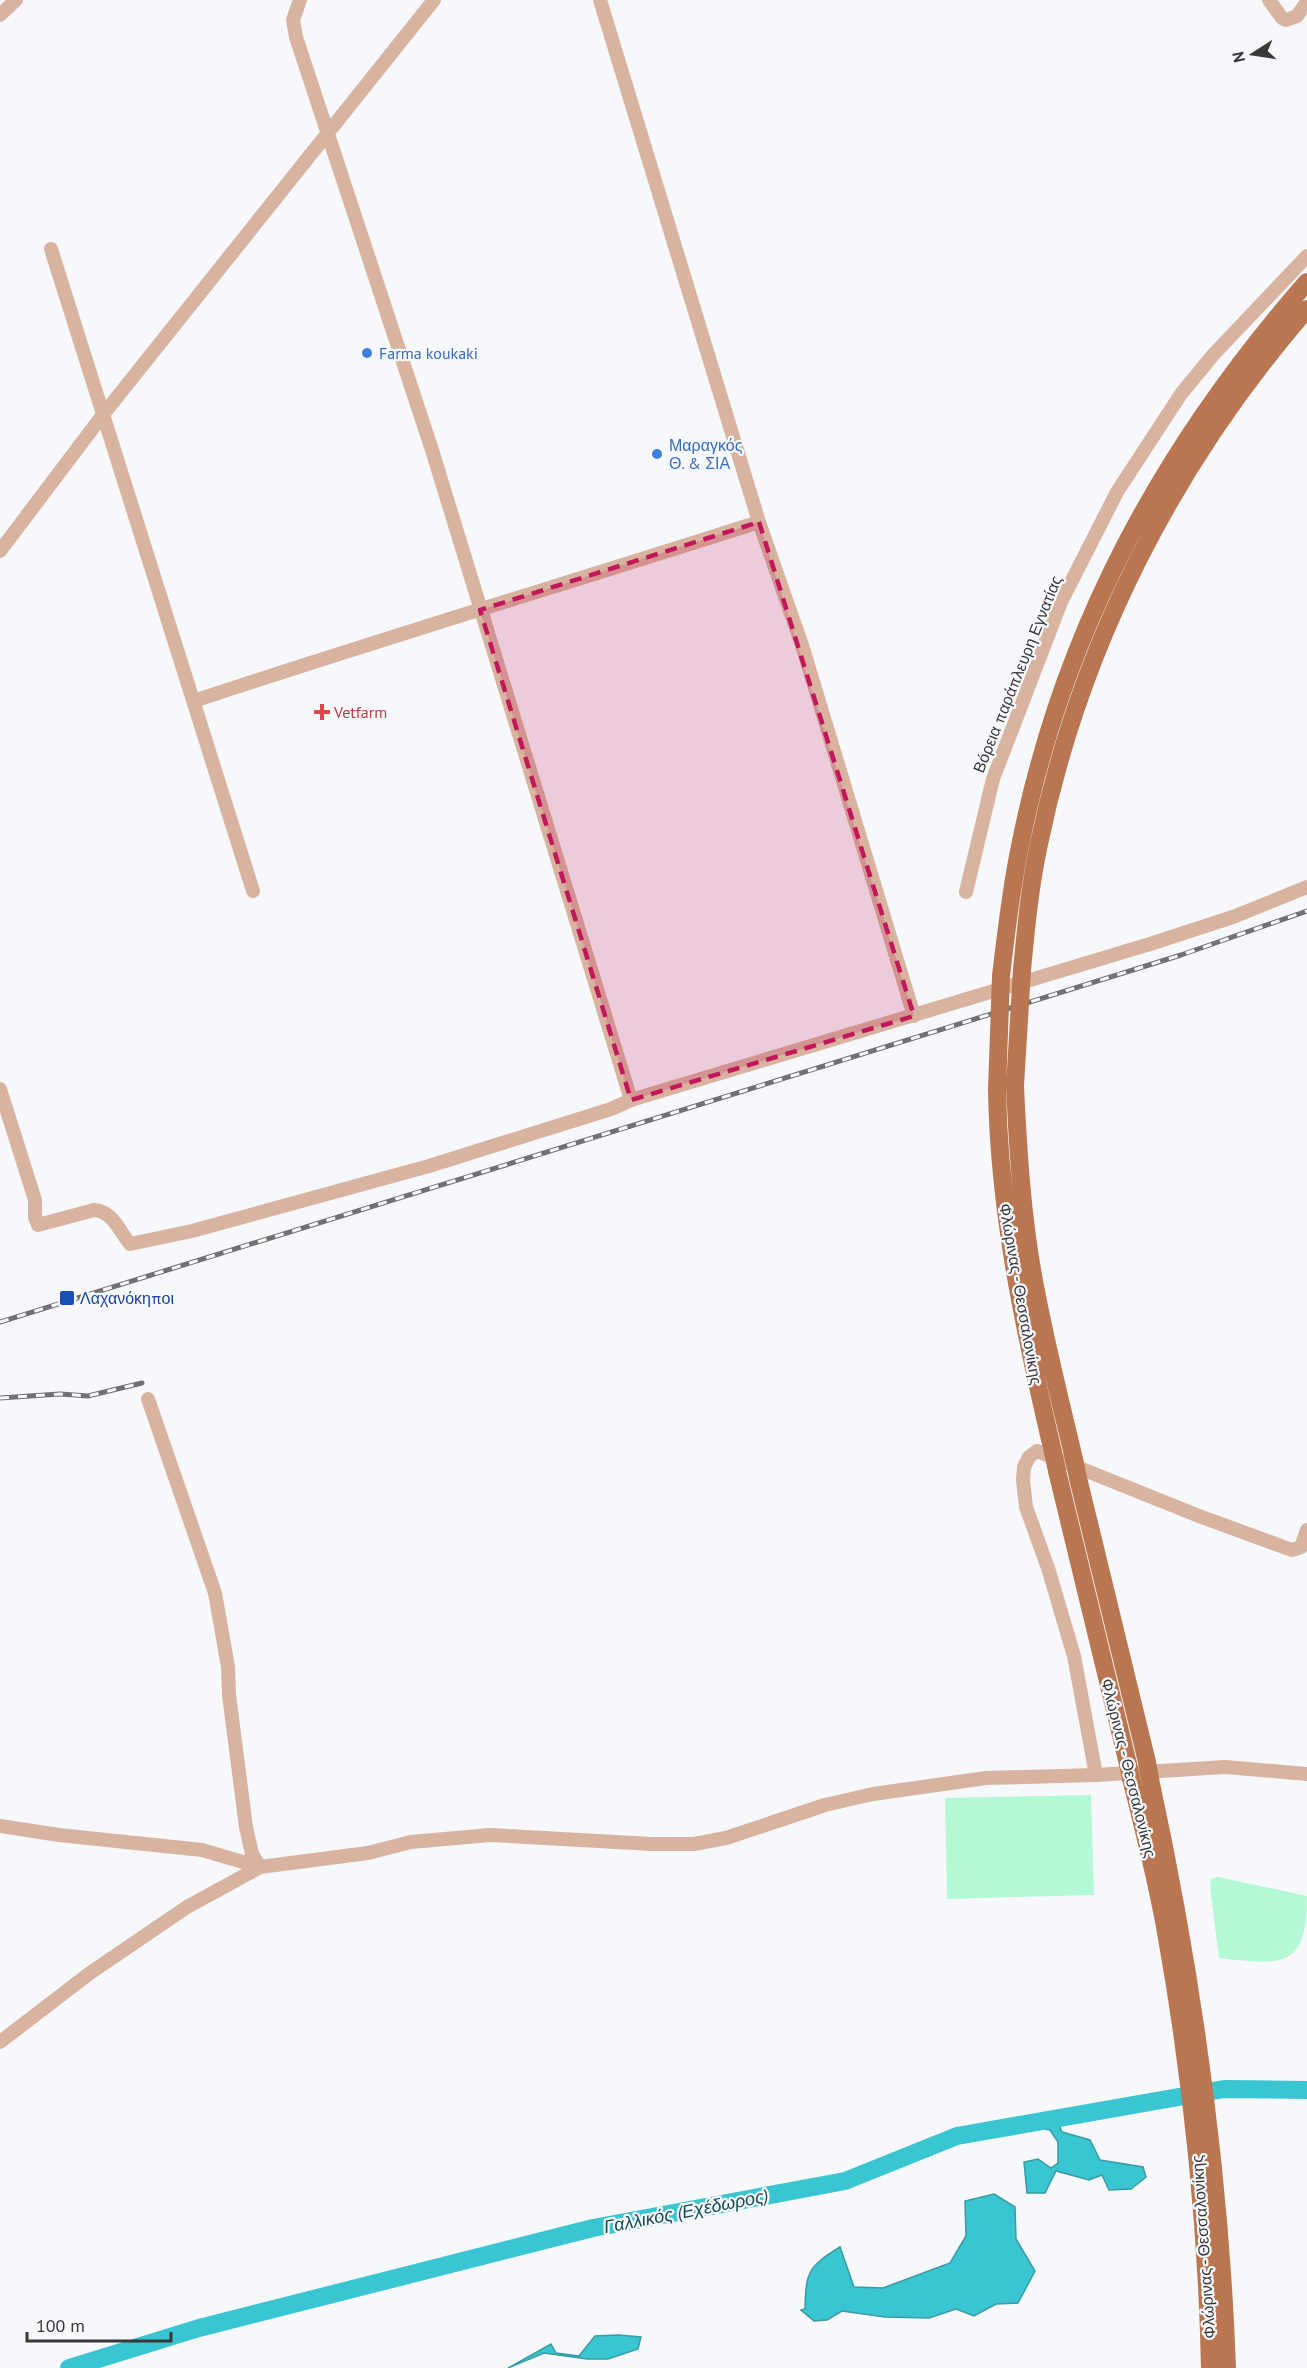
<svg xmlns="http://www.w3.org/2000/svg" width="1307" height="2368" viewBox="0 0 1307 2368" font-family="'PT Sans',sans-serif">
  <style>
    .green { fill: #b4f9d6 }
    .water { fill: #39c5d1; stroke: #399ba3; stroke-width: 1.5 }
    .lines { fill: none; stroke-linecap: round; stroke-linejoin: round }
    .river { stroke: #39c5d1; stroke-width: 18 }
    .minor { stroke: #d8b39f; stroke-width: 14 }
    .major { stroke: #b97651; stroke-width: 18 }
    .rail-casing { stroke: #717173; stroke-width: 5 }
    .rail { stroke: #f7f8fb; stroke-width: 3; stroke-dasharray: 9; stroke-linecap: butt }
    .major-bridge { stroke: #b97651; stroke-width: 18 }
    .marked { fill: #c2185b; fill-opacity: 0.2; stroke: #c2185b; stroke-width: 4.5; stroke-dasharray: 12 8; stroke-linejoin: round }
    .shop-dot { fill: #3f7fe0; stroke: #f7f8fb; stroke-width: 2 }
    .health-dot { fill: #e0444e; stroke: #f7f8fb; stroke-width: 2 }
    .transit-dot { fill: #1a4fb4; stroke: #f7f8fb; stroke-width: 2 }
    .labels { text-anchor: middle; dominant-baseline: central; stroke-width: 4.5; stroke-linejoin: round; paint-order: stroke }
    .shop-label { font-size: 16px; fill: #366cbe; stroke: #f7f8fb; text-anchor: start }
    .street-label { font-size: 16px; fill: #383839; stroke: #f7f8fb }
    .health-label { font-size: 16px; fill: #be3a42; stroke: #f7f8fb; text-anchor: start }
    .transit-label { font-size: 16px; fill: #164399; stroke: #f7f8fb; text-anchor: start }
    .water-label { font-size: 18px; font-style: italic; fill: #114c52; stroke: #f7f8fb }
  </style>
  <rect width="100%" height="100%" fill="#f7f8fb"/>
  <path class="green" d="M 1091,1795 L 1094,1895 L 947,1899 L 945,1798 Z
    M 1218,1877 L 1307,1896 C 1307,1970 1282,1965 1219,1958 L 1210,1887 L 1211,1879 Z"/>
  <path class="water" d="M 1021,2125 L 1059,2125 L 1062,2132 L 1090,2140 L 1100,2160 L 1143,2167 L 1146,2177 L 1131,2189 L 1109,2190 L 1102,2175 L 1089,2180 L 1056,2171 L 1045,2193 L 1027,2193 L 1024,2162 L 1038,2159 L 1051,2168 L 1058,2163 L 1058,2142 L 1050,2130 Z
    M 994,2194 L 1015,2207 L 1016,2239 L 1035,2271 L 1018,2303 L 996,2304 L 974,2316 L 956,2309 L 929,2318 L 885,2317 L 842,2311 L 827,2320 L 814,2321 L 801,2310 L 805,2309 C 806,2271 808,2267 840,2247 L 854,2287 L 883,2288 L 950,2263 L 966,2236 L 965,2201 Z
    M 619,2335 L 641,2337 L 638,2349 L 608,2359 L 587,2359 L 544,2353 L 508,2368 L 551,2344 L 556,2353 L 579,2356 L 595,2336 Z"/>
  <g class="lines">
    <path class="river" d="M 69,2368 L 199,2328 L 593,2228 L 845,2181 L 957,2136 L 1224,2089 L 1307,2090"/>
    <path class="minor" d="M 300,0 L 293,20 L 296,37 L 432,450 L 631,1100
      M 600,0 L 759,522 L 802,645 L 914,1016
      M 1269,0 L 1282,18 L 1286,20 L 1297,16 L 1307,2
      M 0,15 L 16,0
      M 51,249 L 253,891
      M 0,551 L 102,416 L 434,0
      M 194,701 C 381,639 571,582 759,522
      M 966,892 L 993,779 L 1061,602 L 1117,492 L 1181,394 L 1213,355 L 1307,256
      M 0,1089 L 35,1200 L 35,1217 L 38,1225 L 94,1210 C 113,1211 119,1231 130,1244 L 192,1231 L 429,1166 L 611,1109 L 631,1100 L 1150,944 L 1233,917 L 1307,887
      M 148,1399 L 215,1593 L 228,1667 L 229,1695 L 246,1827 L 252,1854 L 260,1867
      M 1096,1775 L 1074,1656 L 1048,1568 L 1026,1507 L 1023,1480 L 1024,1467 L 1029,1457 L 1037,1451 L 1199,1516 L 1292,1550 L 1301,1547 L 1307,1530
      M 0,1826 L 59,1835 L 202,1850 L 260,1867
      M 0,2042 L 90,1973 L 187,1907 L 260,1867 L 368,1853 L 411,1842 L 490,1835 L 652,1844 L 694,1844 L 726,1838 L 825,1805 L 873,1794 L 986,1778 L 1096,1775 L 1225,1767 L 1307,1774"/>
    <path class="major" d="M 1022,970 C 1026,928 1030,885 1039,844 C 1080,645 1174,462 1307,309
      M 1001,976 C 1006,933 1011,889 1020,846 C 1063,629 1163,447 1307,282
      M 1015,1086 C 1018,1151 1022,1216 1034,1281 C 1045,1341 1060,1400 1074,1459
      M 997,1090 C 999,1214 1025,1333 1053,1452
      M 1057,1471 L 1128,1764
      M 1078,1478 L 1147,1762
      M 1131,1778 C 1144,1831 1158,1884 1167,1938 C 1192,2080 1207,2224 1210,2368
      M 1150,1779 C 1192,1973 1220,2169 1227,2368"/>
    <g class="rail-casing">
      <path id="rail" d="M 0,1322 L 1181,955 L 1307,911
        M 0,1398 L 60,1394 L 88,1396 L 142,1383"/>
    </g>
    <use href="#rail" class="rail"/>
    <path class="major-bridge" d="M 1015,1086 L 1022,970
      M 997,1090 L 1001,976
      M 1053,1452 L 1057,1471
      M 1074,1459 L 1078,1478
      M 1147,1762 L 1150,1779
      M 1128,1764 L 1131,1778"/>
  </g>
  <path class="marked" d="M 759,522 L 914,1016 L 631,1100 L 480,610 Z"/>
  <g class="shop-dot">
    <circle cx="367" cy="353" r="6"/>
    <circle cx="657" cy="454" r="6"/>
  </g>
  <path class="health-dot" d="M319 703h6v6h6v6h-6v6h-6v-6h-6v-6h6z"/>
  <rect class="transit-dot" x="59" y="1290" width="16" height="16" rx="3"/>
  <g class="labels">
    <g class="shop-label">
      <text x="379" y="353">Farma koukaki</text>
      <text x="669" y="445">Μαραγκός<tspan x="669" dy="18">Θ. &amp; ΣΙΑ</tspan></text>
    </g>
    <g class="street-label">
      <text transform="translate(1017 674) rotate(-68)">Βόρεια παράπλευρη Εγνατίας</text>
      <text transform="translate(1021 1294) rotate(80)">Φλώρινας - Θεσσαλονίκης</text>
      <text transform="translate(1129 1768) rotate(76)">Φλώρινας - Θεσσαλονίκης</text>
      <text transform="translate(1203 2247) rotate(-94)">Φλώρινας - Θεσσαλονίκης</text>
    </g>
    <g class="health-label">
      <text x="334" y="712">Vetfarm</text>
    </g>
    <g class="transit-label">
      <text x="80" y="1298">Λαχανόκηποι</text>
    </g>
    <g class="water-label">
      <text transform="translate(686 2211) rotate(-11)">Γαλλικός (Εχέδωρος)</text>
    </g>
  </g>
  <g transform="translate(1253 54) rotate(258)" stroke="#f7f8fb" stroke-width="4.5" paint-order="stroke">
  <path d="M0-4.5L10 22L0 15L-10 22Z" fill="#383839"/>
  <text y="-9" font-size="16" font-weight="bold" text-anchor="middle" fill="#383839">N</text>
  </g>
  <path d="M27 2332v9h144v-9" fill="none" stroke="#383839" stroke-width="3"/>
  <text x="36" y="2332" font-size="18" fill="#383839" stroke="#f7f8fb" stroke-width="4.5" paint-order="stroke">100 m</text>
</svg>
